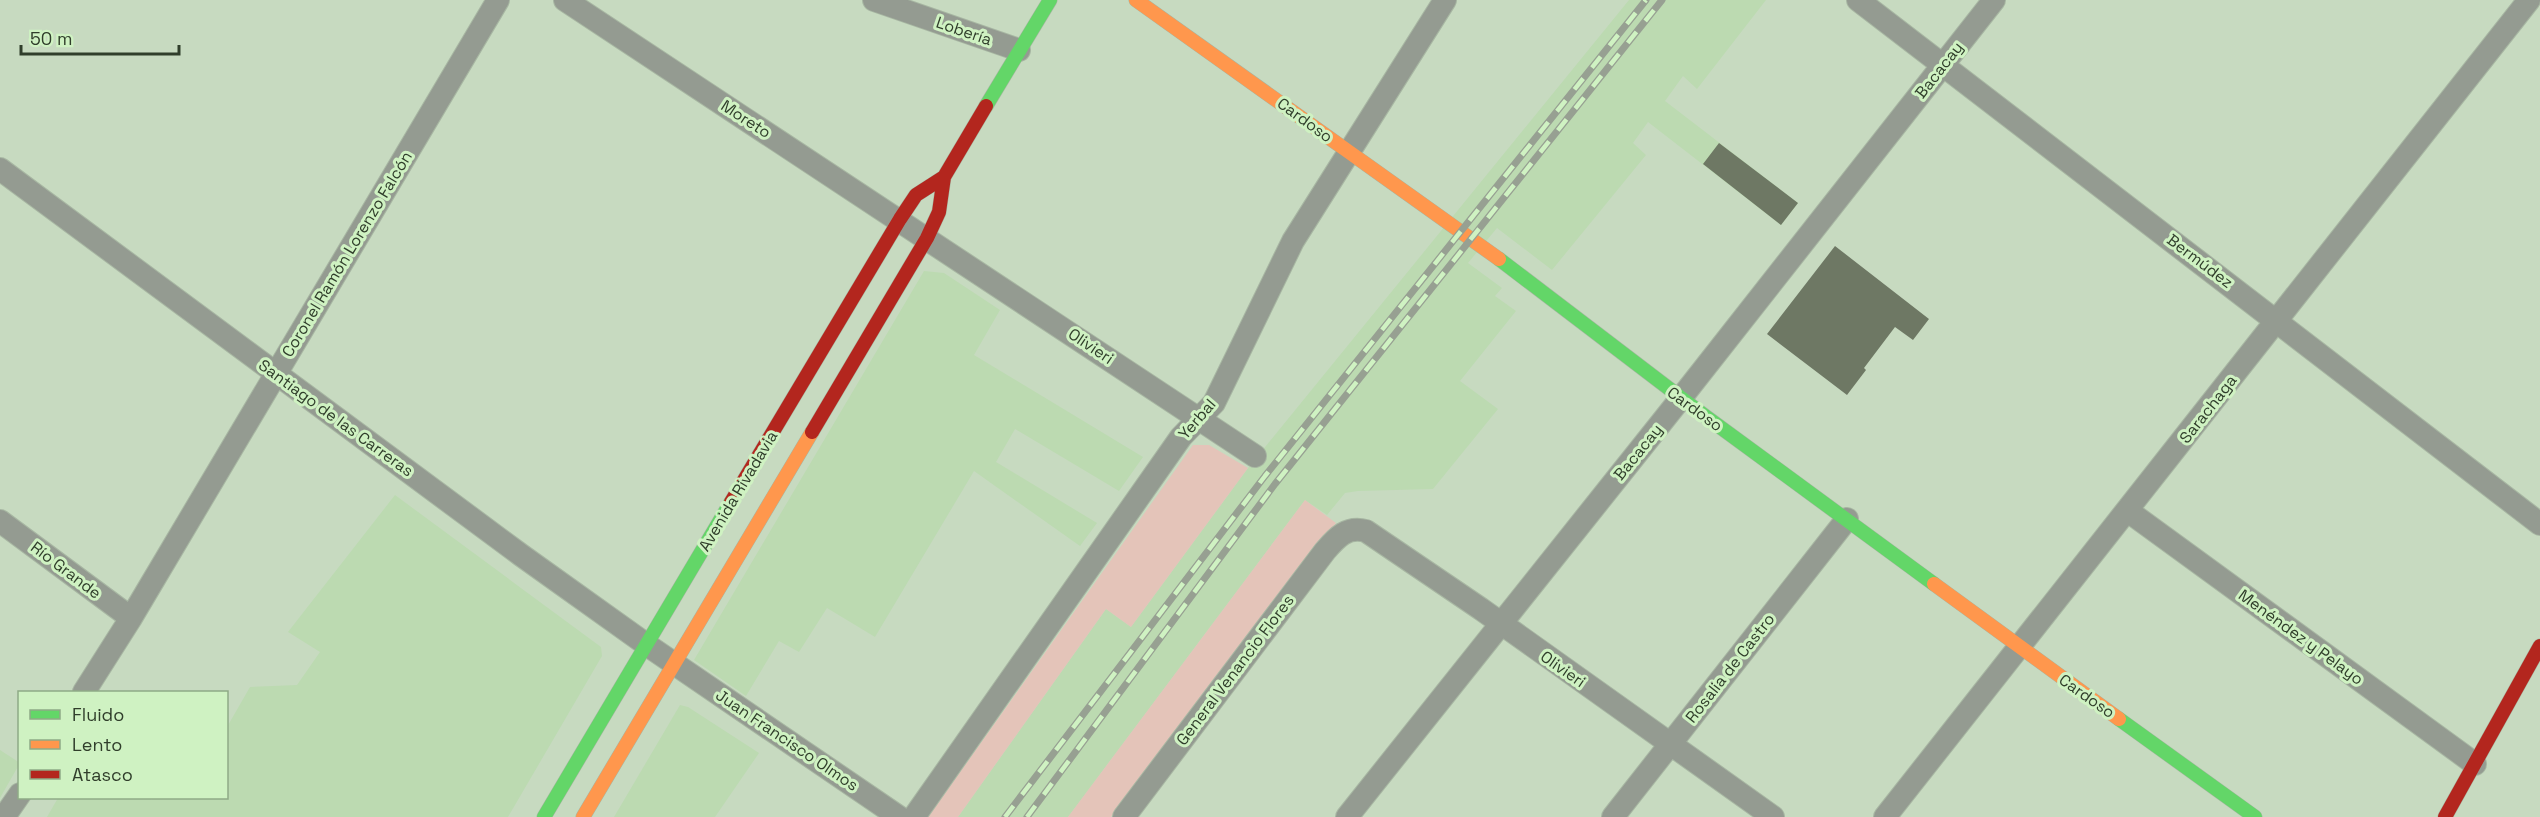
<svg xmlns="http://www.w3.org/2000/svg" width="2540" height="817" viewBox="0 0 2540 817" font-family="'Space Grotesk',sans-serif">
  <style>
    .built { fill: #bcdab1 }
    .green { fill: #e4c4b9 }
    .building { fill: #6e7864 }
    .lines { fill: none; stroke-linecap: round; stroke-linejoin: round }
    .street-casing { stroke: #a7b6a2; stroke-width: 24 }
    .fast-casing { stroke: #a7b6a2; stroke-width: 15 }
    .slow-casing { stroke: #a7b6a2; stroke-width: 15 }
    .jam-casing { stroke: #a7b6a2; stroke-width: 15 }
    .street { stroke: #949b91; stroke-width: 22 }
    .fast { stroke: #63d668; stroke-width: 14 }
    .slow { stroke: #ff974d; stroke-width: 14 }
    .jam { stroke: #b3261e; stroke-width: 14 }
    .rail-casing { stroke: #97a092; stroke-width: 7 }
    .rail { stroke: #cff2c2; stroke-width: 4.5; stroke-dasharray: 14; stroke-linecap: butt }
    .labels { text-anchor: middle; dominant-baseline: central; stroke-width: 6; stroke-linejoin: round; paint-order: stroke }
    .street-label { font-size: 16px; fill: #303e2b; stroke: #cff2c2 }
  </style>
  <rect width="100%" height="100%" fill="#c7dac0"/>
  <path class="built" d="M 1629,0 L 1766,0 L 1697,89 L 1683,76 L 1665,101 L 1798,203 L 1781,225 L 1648,122 L 1633,143 L 1646,155 L 1552,270 L 1497,228 L 1468,263 L 1502,288 L 1495,296 L 1516,311 L 1460,381 L 1498,409 L 1433,489 L 1358,491 L 1345,493 L 1327,515 L 1305,500 L 1068,817 L 958,817 L 1106,609 L 1131,627 L 1248,468 Z
    M 924,271 L 944,273 L 1000,310 L 974,355 L 1143,457 L 1119,491 L 1015,429 L 996,462 L 1097,523 L 1080,546 L 974,471 L 875,637 L 827,608 L 799,652 L 779,641 L 746,696 L 694,660 Z
    M 395,495 L 601,647 L 602,656 L 508,817 L 47,817 L 58,798 L 148,798 L 152,800 L 153,798 L 226,798 L 227,727 L 250,687 L 297,685 L 320,652 L 288,632 Z
    M 680,705 L 688,707 L 759,753 L 715,817 L 614,817 Z
    M 0,750 L 20,763 L 0,798 Z"/>
  <path class="green" d="M 1193,445 L 1209,445 L 1248,468 L 1131,627 L 1106,609 L 958,817 L 928,817 Z
    M 1305,500 L 1336,523 L 1111,817 L 1068,817 Z"/>
  <path class="building" d="M 1719,143 L 1798,203 L 1781,225 L 1703,164 Z
    M 1835,246 L 1929,319 L 1913,340 L 1895,327 L 1864,368 L 1866,370 L 1847,395 L 1767,334 Z"/>
  <g class="lines">
    <g class="street-casing">
      <path id="street" d="M 565,0 L 1255,456
        M 874,0 L 1019,50
        M 1858,0 L 2540,524
        M 0,169 L 521,555 L 647,645 L 899,817
        M 2128,511 L 2475,764
        M 0,521 L 131,618
        M 84,692 L 131,618 L 498,0
        M 4,817 L 20,794
        M 914,817 L 1181,437 L 1214,403 L 1293,241 L 1445,0
        M 1124,817 L 1325,551 C 1337,537 1347,526 1366,531 L 1481,609 L 1773,817
        M 1347,817 L 1681,398 L 1994,0
        M 1613,817 L 1847,519
        M 1885,817 L 2529,0"/>
    </g>
    <g class="fast-casing">
      <path id="fast" d="M 986,106 L 1050,0
        M 1499,259 L 1705,416 L 1934,584
        M 2119,719 L 2255,817
        M 544,817 L 731,502"/>
    </g>
    <g class="slow-casing">
      <path id="slow" d="M 1136,0 L 1499,259
        M 1934,584 L 2119,719
        M 583,817 L 812,432"/>
    </g>
    <g class="jam-casing">
      <path id="jam" d="M 812,432 L 927,238 L 939,212 L 944,177 L 986,106
        M 731,502 L 900,219 L 916,195 L 944,177
        M 2445,817 L 2540,646"/>
    </g>
    <use href="#street" class="street"/>
    <use href="#fast" class="fast"/>
    <use href="#slow" class="slow"/>
    <use href="#jam" class="jam"/>
    <g class="rail-casing">
      <path id="rail" d="M 1005,817 L 1265,476 L 1646,0
        M 1027,817 L 1275,484 L 1662,0"/>
    </g>
    <use href="#rail" class="rail"/>
  </g>
  <g class="labels">
    <g class="street-label">
      <text transform="translate(964 31) rotate(19)">Lobería</text>
      <text transform="translate(1939 70) rotate(-52)">Bacacay</text>
      <text transform="translate(746 119) rotate(33)">Moreto</text>
      <text transform="translate(1305 120) rotate(36)">Cardoso</text>
      <text transform="translate(347 254) rotate(-59)">Coronel Ramón Lorenzo Falcón</text>
      <text transform="translate(2200 261) rotate(37)">Bermúdez</text>
      <text transform="translate(1091 346) rotate(34)">Olivieri</text>
      <text transform="translate(1695 409) rotate(36)">Cardoso</text>
      <text transform="translate(2208 409) rotate(-52)">Sarachaga</text>
      <text transform="translate(336 418) rotate(36)">Santiago de las Carreras</text>
      <text transform="translate(1197 419) rotate(-49)">Yerbal</text>
      <text transform="translate(1638 452) rotate(-51)">Bacacay</text>
      <text transform="translate(738 491) rotate(-59)">Avenida Rivadavia</text>
      <text transform="translate(66 570) rotate(37)">Río Grande</text>
      <text transform="translate(2301 637) rotate(36)">Menéndez y Pelayo</text>
      <text transform="translate(1730 668) rotate(-52)">Rosalia de Castro</text>
      <text transform="translate(1563 669) rotate(35)">Olivieri</text>
      <text transform="translate(1235 670) rotate(-53)">General Venancio Flores</text>
      <text transform="translate(2087 696) rotate(35)">Cardoso</text>
      <text transform="translate(787 740) rotate(34)">Juan Francisco Olmos</text>
    </g>
  </g>
  <rect x="18" y="691" width="210" height="108" fill="#cff2c2" stroke="#8faa86" stroke-width="1.5"/>
  <rect x="30" y="710" width="30" height="9" fill="#63d668" stroke="#8faa86" stroke-width="1.5"/>
  <text x="72" y="721" font-size="18" fill="#303e2b">Fluido</text>
  <rect x="30" y="740" width="30" height="9" fill="#ff974d" stroke="#8faa86" stroke-width="1.5"/>
  <text x="72" y="751" font-size="18" fill="#303e2b">Lento</text>
  <rect x="30" y="770" width="30" height="9" fill="#b3261e" stroke="#8faa86" stroke-width="1.5"/>
  <text x="72" y="781" font-size="18" fill="#303e2b">Atasco</text>
  <path d="M21 45v9h158v-9" fill="none" stroke="#303e2b" stroke-width="3"/>
  <text x="30" y="45" font-size="18" fill="#303e2b" stroke="#cff2c2" stroke-width="4.5" paint-order="stroke">50 m</text>
</svg>
